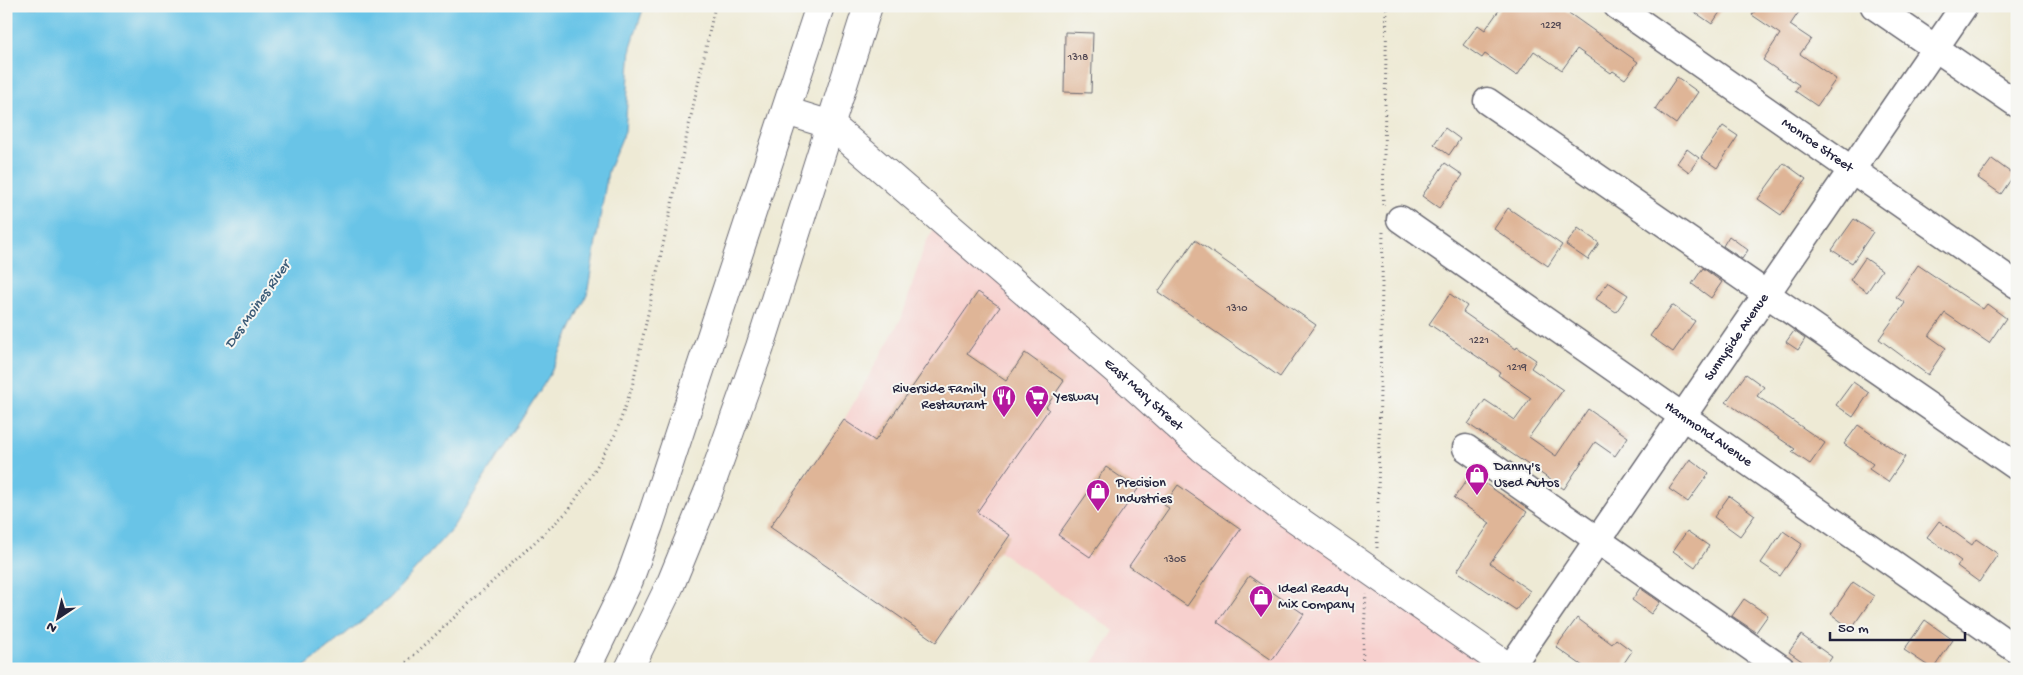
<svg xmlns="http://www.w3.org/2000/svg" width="2023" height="675" viewBox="0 0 2023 675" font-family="'Gochi Hand',sans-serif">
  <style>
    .built { fill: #f7d0ce }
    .water { fill: #69c4e7; stroke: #467391 }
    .building { fill: #dfb597 }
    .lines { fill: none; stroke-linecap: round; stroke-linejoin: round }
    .minor-casing { stroke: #696871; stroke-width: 29 }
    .major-casing { stroke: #696871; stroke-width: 30 }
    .highway-casing { stroke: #696871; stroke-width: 30 }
    .path { stroke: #696871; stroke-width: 3; stroke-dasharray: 1 4; stroke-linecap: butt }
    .minor { stroke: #fff; stroke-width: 26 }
    .major { stroke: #fff; stroke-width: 28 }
    .highway { stroke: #fff; stroke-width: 28 }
    .labels { text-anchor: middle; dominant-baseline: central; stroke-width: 4; stroke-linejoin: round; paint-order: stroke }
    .number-label { font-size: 11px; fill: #514752 }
    .street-label { font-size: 14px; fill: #22223b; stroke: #f6f6f2 }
    .poi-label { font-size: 14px; fill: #22223b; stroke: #f6f6f2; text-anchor: start }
    .water-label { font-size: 15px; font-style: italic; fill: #3b5b77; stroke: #f6f6f2 }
  </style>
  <rect width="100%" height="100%" fill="#f6f6f2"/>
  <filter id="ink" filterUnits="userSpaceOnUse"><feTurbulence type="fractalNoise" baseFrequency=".02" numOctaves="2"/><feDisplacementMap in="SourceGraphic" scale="10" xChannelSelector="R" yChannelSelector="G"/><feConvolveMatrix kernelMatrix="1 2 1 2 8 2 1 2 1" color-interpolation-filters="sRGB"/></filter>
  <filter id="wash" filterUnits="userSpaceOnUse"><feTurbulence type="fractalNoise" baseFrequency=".0096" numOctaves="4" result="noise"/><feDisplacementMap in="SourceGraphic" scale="20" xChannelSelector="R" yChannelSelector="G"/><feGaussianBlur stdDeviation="1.12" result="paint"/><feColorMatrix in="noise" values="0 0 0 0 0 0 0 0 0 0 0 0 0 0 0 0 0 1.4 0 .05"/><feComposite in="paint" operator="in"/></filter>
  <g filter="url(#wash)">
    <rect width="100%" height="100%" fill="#eeead5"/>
    <path class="built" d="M 940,219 L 1126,379 L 1511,669 L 1089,669 L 1114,631 L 999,551 L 936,642 L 770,527 L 844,420 L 902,317 L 925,244 Z"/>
    <path class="water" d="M 6,6 L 644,6 L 631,47 L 625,131 L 608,171 L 587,295 L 549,376 L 453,527 L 390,598 L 302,669 L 6,669 Z"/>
    <g id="blocks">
      <path class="building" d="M 1502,6 L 1559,6 L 1638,62 L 1625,79 L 1613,71 L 1611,73 L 1577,49 L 1562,70 L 1534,51 L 1517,76 L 1485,54 L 1482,58 L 1463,45 L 1478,25 L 1485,30 Z
        M 1686,6 L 1724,6 L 1712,24 Z
        M 1759,6 L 1803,6 L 1790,25 L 1811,39 L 1800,54 L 1836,79 L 1817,106 L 1795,91 L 1799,85 L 1763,60 L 1780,34 L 1752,15 Z
        M 1065,32 L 1093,33 L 1091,93 L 1064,92 Z
        M 1677,77 L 1698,92 L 1676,124 L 1655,109 Z
        M 1723,126 L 1738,136 L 1717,168 L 1701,157 Z
        M 1445,128 L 1460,139 L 1449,155 L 1434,144 Z
        M 1687,149 L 1699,158 L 1689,172 L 1677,163 Z
        M 1992,159 L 2014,175 L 2001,194 L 1978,178 Z
        M 1445,163 L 1463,175 L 1439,208 L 1422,196 Z
        M 1784,163 L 1806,179 L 1781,215 L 1758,199 Z
        M 1508,208 L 1562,245 L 1548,266 L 1494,229 Z
        M 1854,219 L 1873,232 L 1852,263 L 1832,250 Z
        M 1578,228 L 1599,243 L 1588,260 L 1566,245 Z
        M 1729,236 L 1748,250 L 1742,259 L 1723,246 Z
        M 1195,240 L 1316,325 L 1280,377 L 1158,292 Z
        M 1865,258 L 1882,270 L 1867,292 L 1850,280 Z
        M 1918,265 L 1983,309 L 1987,304 L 2006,318 L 1989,343 L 1945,313 L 1929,336 L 1946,348 L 1928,375 L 1879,339 L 1905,303 L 1896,297 Z
        M 1703,268 L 1722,282 L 1711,298 L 1692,284 Z
        M 1608,282 L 1628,295 L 1616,312 L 1596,299 Z
        M 978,292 L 1000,307 L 967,354 L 1006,381 L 1025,353 L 1064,381 L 1046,407 L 1049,409 L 977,512 L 1010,535 L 936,642 L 770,527 L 844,420 L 875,441 Z
        M 1450,294 L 1467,306 L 1463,312 L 1516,349 L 1517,347 L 1536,360 L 1531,368 L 1563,390 L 1529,437 L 1556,456 L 1588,409 L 1628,437 L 1615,456 L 1595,442 L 1564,489 L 1468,424 L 1485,400 L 1515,420 L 1531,398 L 1498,375 L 1500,372 L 1429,324 Z
        M 1672,305 L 1695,321 L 1673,352 L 1650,336 Z
        M 1794,331 L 1805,339 L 1798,350 L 1786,342 Z
        M 1746,374 L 1764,387 L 1757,396 L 1825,443 L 1810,464 L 1792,452 L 1795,449 L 1726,402 Z
        M 1853,382 L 1869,393 L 1853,417 L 1836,405 Z
        M 1858,425 L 1905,457 L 1888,482 L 1869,469 L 1873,464 L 1844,444 Z
        M 1690,459 L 1709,473 L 1688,502 L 1669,489 Z
        M 1106,467 L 1138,489 L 1090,557 L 1058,535 Z
        M 1471,474 L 1527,512 L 1490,563 L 1530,591 L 1516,610 L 1457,571 L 1490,523 L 1454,498 Z
        M 1178,485 L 1241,529 L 1187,606 L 1129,566 L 1169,508 L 1164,505 Z
        M 1729,496 L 1755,515 L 1740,536 L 1714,517 Z
        M 1939,521 L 1972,545 L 1976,539 L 1998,554 L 1979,582 L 1957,566 L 1961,561 L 1927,537 Z
        M 1687,531 L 1709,546 L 1695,567 L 1673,551 Z
        M 1783,531 L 1802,544 L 1780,576 L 1761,563 Z
        M 1249,576 L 1304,614 L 1272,660 L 1217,622 Z
        M 1853,582 L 1874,596 L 1851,629 L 1831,614 Z
        M 1640,588 L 1660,602 L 1651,614 L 1632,600 Z
        M 1744,599 L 1768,615 L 1756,632 L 1732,616 Z
        M 1577,618 L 1612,644 L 1616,639 L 1632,651 L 1620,669 L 1587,669 L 1556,647 Z
        M 1925,620 L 1953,640 L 1933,669 L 1904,650 Z
        M 1801,635 L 1832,657 L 1824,669 L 1813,669 L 1789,652 Z"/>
    </g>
  </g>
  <g filter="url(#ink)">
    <use href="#blocks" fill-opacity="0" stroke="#696871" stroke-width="1"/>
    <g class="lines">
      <g class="minor-casing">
        <g id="minor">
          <path id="s1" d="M 1617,6 L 2017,285"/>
          <path d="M 1874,6 L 2017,104"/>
          <path d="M 1487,101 L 2017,467"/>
          <path id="s2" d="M 1400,219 L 2017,650"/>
          <path d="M 1466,448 L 1782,669"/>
          <path id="s3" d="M 1510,668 L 1964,6"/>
        </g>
      </g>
      <g class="major-casing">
        <g id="major">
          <path id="s4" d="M 786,111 L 831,125 L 1126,379 L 1202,448 L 1289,514 L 1511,669"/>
        </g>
      </g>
      <g class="highway-casing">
        <path id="highway" d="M 586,669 L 629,580 L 649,525 L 820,6
          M 629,669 L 671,583 L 709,490 L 760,347 L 868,6"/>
      </g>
      <path class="path" d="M 1383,205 L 1387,6
        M 1377,548 L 1383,232
        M 399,669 L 568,511 L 590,478 L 616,433 L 632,387 L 715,6
        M 1362,669 L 1366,594"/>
      <use href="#minor" class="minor"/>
      <use href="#major" class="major"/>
      <use href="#highway" class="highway"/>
    </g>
  </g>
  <defs>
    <g id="restaurant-pin" transform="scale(1.25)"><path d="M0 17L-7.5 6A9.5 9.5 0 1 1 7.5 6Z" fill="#b5179e" stroke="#f6f6f2"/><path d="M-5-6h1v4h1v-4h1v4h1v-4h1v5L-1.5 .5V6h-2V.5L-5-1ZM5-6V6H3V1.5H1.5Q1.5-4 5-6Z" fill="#fff"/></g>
    <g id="supermarket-pin" transform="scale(1.25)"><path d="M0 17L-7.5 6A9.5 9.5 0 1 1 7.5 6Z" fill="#b5179e" stroke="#f6f6f2"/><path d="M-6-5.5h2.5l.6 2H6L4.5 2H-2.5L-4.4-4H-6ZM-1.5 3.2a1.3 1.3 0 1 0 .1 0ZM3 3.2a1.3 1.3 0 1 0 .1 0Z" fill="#fff"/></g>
    <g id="shop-pin" transform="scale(1.25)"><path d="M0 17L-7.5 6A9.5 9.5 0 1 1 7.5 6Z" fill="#b5179e" stroke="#f6f6f2"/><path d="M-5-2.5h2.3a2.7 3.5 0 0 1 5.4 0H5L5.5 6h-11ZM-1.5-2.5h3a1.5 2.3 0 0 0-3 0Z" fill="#fff"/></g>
  </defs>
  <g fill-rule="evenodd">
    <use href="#restaurant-pin" x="1004" y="397"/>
    <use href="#supermarket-pin" x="1037" y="397"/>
    <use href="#shop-pin" x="1477" y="475"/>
    <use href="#shop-pin" x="1098" y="491"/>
    <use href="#shop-pin" x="1261" y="597"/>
  </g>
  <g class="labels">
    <g class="number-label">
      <text x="1551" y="26">1229</text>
      <text x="1078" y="58">1318</text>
      <text x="1237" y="309">1310</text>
      <text x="1479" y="341">1221</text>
      <text x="1517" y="368">1219</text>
      <text x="1175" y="560">1305</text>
    </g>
    <g class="street-label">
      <text stroke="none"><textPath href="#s1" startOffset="244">Monroe Street</textPath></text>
      <text stroke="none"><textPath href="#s3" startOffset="401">Sunnyside Avenue</textPath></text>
      <text stroke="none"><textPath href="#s4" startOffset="460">East Mary Street</textPath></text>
      <text stroke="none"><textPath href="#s2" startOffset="376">Hammond Avenue</textPath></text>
    </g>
    <g class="poi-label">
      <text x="986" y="389" text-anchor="end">Riverside Family<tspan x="986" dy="16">Restaurant</tspan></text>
      <text x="1054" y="397">Yesway</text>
      <text x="1494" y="467">Danny's<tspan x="1494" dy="16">Used Autos</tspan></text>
      <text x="1116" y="483">Precision<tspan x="1116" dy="16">Industries</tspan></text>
      <text x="1278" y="589">Ideal Ready<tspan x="1278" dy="16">Mix Company</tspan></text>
    </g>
    <g class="water-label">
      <text transform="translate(258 305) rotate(-55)">Des Moines River</text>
    </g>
  </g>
  <rect width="2023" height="675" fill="none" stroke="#f6f6f2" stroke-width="25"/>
  <g transform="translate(58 618) rotate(215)" stroke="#f6f6f2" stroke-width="4" paint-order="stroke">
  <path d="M0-4L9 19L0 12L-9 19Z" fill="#22223b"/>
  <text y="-8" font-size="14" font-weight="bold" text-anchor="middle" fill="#22223b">N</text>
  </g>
  <path d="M1830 632v8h135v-8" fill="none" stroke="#22223b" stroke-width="2.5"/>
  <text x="1838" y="632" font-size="15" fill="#22223b" stroke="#f6f6f2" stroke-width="4" paint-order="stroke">50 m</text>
</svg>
